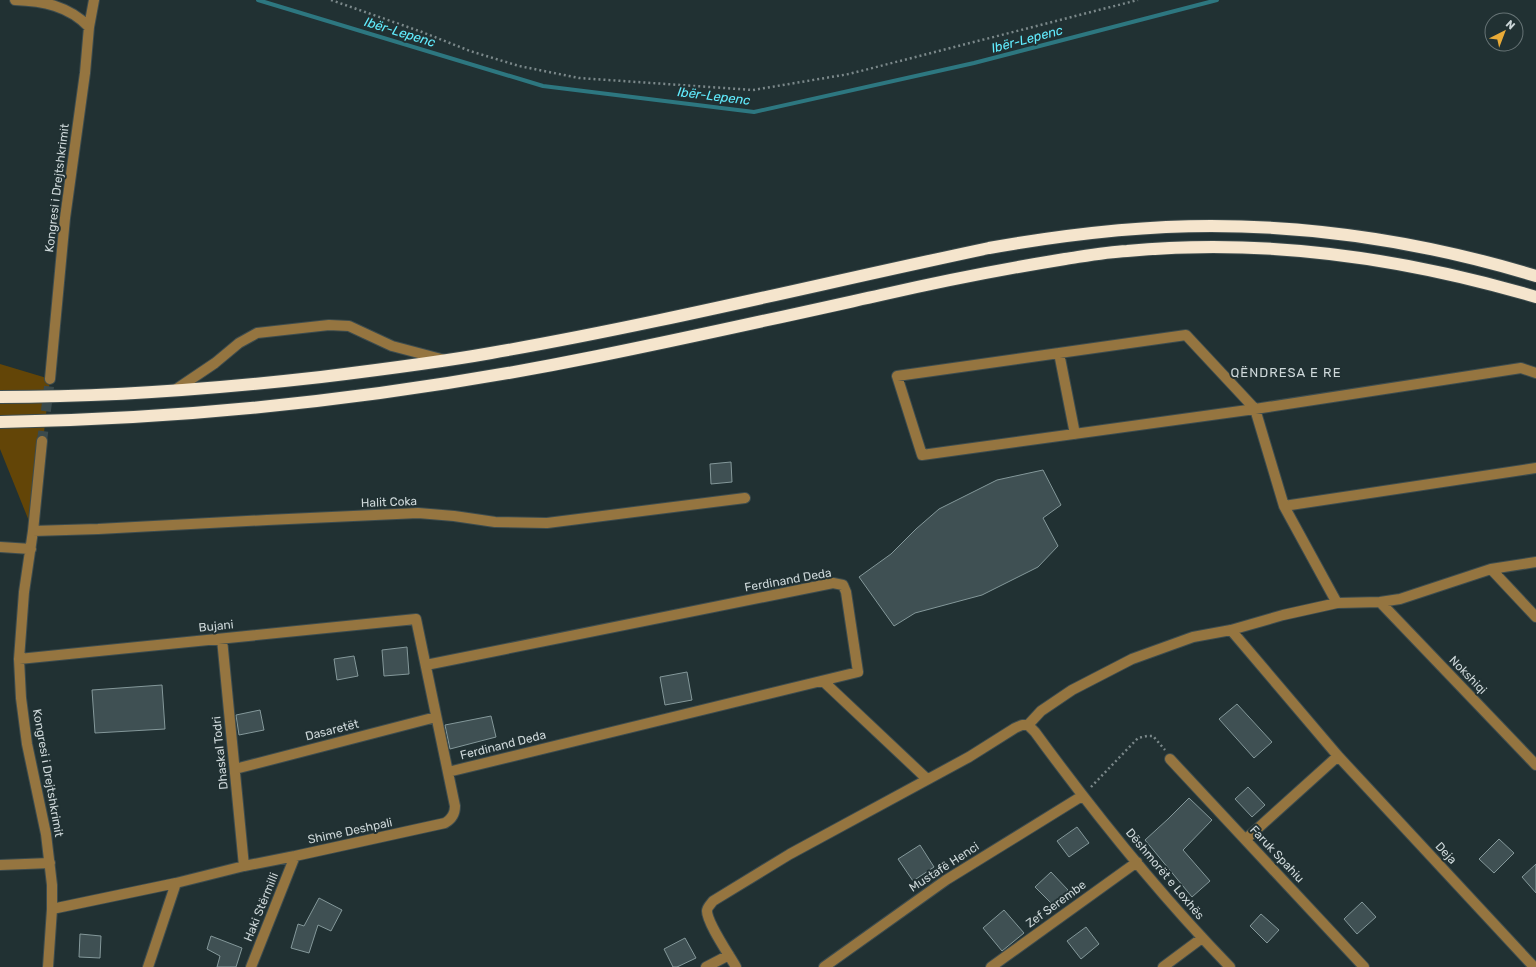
<svg xmlns="http://www.w3.org/2000/svg" width="1536" height="967" viewBox="0 0 1536 967" font-family="Rubik,sans-serif">
  <style>
    .green { fill: #634507 }
    .lines { fill: none; stroke-linecap: round; stroke-linejoin: round }
    .stream { stroke: #2d7780; stroke-width: 4 }
    .building { fill: #3f5053; stroke: #84989a }
    .minor-tunnel { stroke: #3b4a4c; stroke-width: 10; stroke-dasharray: 10 5; stroke-linecap: butt }
    .minor-casing { stroke: #3d4c4e; stroke-width: 12 }
    .highway-casing { stroke: #3d4c4e; stroke-width: 14 }
    .path { stroke: #7b888a; stroke-width: 2.5; stroke-dasharray: 2 3; stroke-linecap: butt }
    .minor { stroke: #957540; stroke-width: 10 }
    .highway { stroke: #f5e5cd; stroke-width: 12 }
    .labels { text-anchor: middle; dominant-baseline: central; stroke-width: 4; stroke-linejoin: round; paint-order: stroke }
    .street-label { font-size: 12px; fill: #cdd7d9; stroke: #213133 }
    .water-label { font-size: 13px; font-style: italic; fill: #61ecfe; stroke: #213133 }
    .neighbourhood-label { font-size: 13px; letter-spacing: 1px; fill: #cdd7d9; stroke: #213133 }
  </style>
  <rect width="100%" height="100%" fill="#213133"/>
  <path class="green" d="M 0,364 L 50,379 L 33,531 L 0,449 Z"/>
  <g class="lines">
    <path class="stream" d="M 258,0 L 543,86 L 754,112 L 974,63 L 1217,0"/>
  </g>
  <path class="building" d="M 731,462 L 732,482 L 711,484 L 710,464 Z
    M 1043,470 L 1061,505 L 1043,518 L 1058,546 L 1038,567 L 982,595 L 915,613 L 894,626 L 859,577 L 891,554 L 916,529 L 939,509 L 997,480 Z
    M 407,647 L 409,674 L 384,676 L 382,650 Z
    M 354,656 L 358,676 L 337,680 L 334,659 Z
    M 687,672 L 692,700 L 665,705 L 660,677 Z
    M 162,685 L 165,729 L 95,733 L 92,690 Z
    M 1237,704 L 1272,742 L 1254,758 L 1219,719 Z
    M 260,710 L 264,730 L 239,735 L 236,715 Z
    M 491,716 L 496,737 L 450,749 L 445,725 Z
    M 1248,787 L 1265,805 L 1252,817 L 1235,799 Z
    M 1189,798 L 1212,820 L 1183,850 L 1210,881 L 1192,897 L 1145,840 L 1168,819 Z
    M 1077,827 L 1089,843 L 1069,857 L 1057,841 Z
    M 1499,839 L 1514,853 L 1494,873 L 1479,859 Z
    M 920,845 L 934,867 L 913,881 L 898,859 Z
    M 1536,864 L 1536,893 L 1522,877 Z
    M 1051,872 L 1068,890 L 1053,905 L 1035,887 Z
    M 319,898 L 342,910 L 331,931 L 318,925 L 309,953 L 291,948 L 298,924 L 304,926 Z
    M 1362,902 L 1376,917 L 1357,934 L 1344,919 Z
    M 1004,910 L 1024,933 L 1002,951 L 983,928 Z
    M 1261,914 L 1279,930 L 1267,943 L 1250,926 Z
    M 1086,927 L 1099,944 L 1081,959 L 1067,941 Z
    M 80,934 L 101,936 L 100,958 L 79,957 Z
    M 211,936 L 242,948 L 236,967 L 217,967 L 220,956 L 207,949 Z
    M 685,938 L 696,958 L 677,967 L 673,967 L 664,949 Z"/>
  <g class="lines">
    <path class="minor-tunnel" d="M 42,441 L 50,379"/>
    <g class="minor-casing">
      <path id="minor" d="M 15,0 C 43,1 69,6 89,27
        M 1059,353 L 1075,434
        M 50,379 L 65,218 L 85,73 L 89,27 L 94,0
        M 175,390 L 215,363 L 239,343 L 257,333 L 329,325 L 349,326 L 392,346 L 445,360
        M 42,441 L 33,531 L 24,592 L 19,659 L 21,698 L 27,744 L 46,834 L 52,885 L 52,909 L 48,967
        M 1284,506 L 1536,468
        M 33,531 L 98,529 L 267,520 L 418,513 L 454,516 L 495,522 L 547,523 L 745,498
        M 0,547 L 31,549
        M 1491,569 L 1536,617
        M 1380,602 L 1536,765
        M 1337,603 L 1284,506 L 1255,409 L 1186,335 L 897,376 L 922,455 L 1255,409 L 1521,368 L 1536,373
        M 1231,630 L 1338,756 L 1534,967
        M 222,639 L 244,866
        M 19,659 L 416,619 L 455,806 C 455,814 452,819 445,823 L 295,856 L 244,866 L 176,883 L 52,909
        M 426,665 L 833,583 L 843,585 L 846,592 L 858,672 L 448,772
        M 823,681 L 927,779
        M 1028,725 L 1041,711 L 1072,690 L 1132,659 L 1193,637 L 1231,630 L 1283,615 L 1337,603 L 1380,602 L 1400,599 L 1491,569 L 1536,562
        M 1170,759 L 1364,967
        M 235,769 L 436,717
        M 1246,839 L 1338,756
        M 0,865 L 50,863
        M 148,967 L 176,883
        M 251,967 L 295,856
        M 706,967 L 729,955
        M 736,967 C 730,956 707,923 707,911 C 707,907 711,904 713,901 L 790,854 L 969,757 L 1015,728 L 1022,725 L 1028,725 L 1035,732 C 1095,814 1159,894 1230,967
        M 824,967 L 946,880 L 1082,796
        M 991,967 L 1137,862
        M 1163,967 L 1202,938"/>
    </g>
    <g class="highway-casing">
      <path id="highway" d="M 0,397 C 107,397 215,389 321,377 C 378,370 435,363 491,353 C 658,324 823,283 989,248 C 1062,235 1136,226 1211,226 C 1321,226 1431,244 1536,276
        M 0,422 C 201,419 401,396 598,356 C 692,337 786,316 881,295 C 942,281 1003,269 1065,259 C 1085,256 1106,252 1127,251 C 1264,238 1404,258 1536,297"/>
    </g>
    <path class="path" d="M 331,0 L 422,32 L 470,51 L 519,66 L 579,78 L 753,90 L 849,74 L 1138,0
      M 1091,787 L 1138,738 L 1147,736 L 1153,736 L 1165,750"/>
    <use href="#minor" class="minor"/>
    <use href="#highway" class="highway"/>
  </g>
  <g class="labels">
    <g class="street-label">
      <text transform="translate(57 188) rotate(-83)">Kongresi i Drejtshkrimit</text>
      <text transform="translate(389 502) rotate(-2)">Halit Coka</text>
      <text transform="translate(788 580) rotate(-10)">Ferdinand Deda</text>
      <text transform="translate(216 626) rotate(-6)">Bujani</text>
      <text transform="translate(1468 675) rotate(46)">Nokshiqi</text>
      <text transform="translate(332 730) rotate(-14)">Dasaretët</text>
      <text transform="translate(503 745) rotate(-14)">Ferdinand Deda</text>
      <text transform="translate(220 753) rotate(-96)">Dhaskal Todri</text>
      <text transform="translate(48 773) rotate(80)">Kongresi i Drejtshkrimit</text>
      <text transform="translate(350 831) rotate(-12)">Shime Deshpali</text>
      <text transform="translate(1446 853) rotate(47)">Deja</text>
      <text transform="translate(1277 854) rotate(47)">Faruk Spahiu</text>
      <text transform="translate(944 867) rotate(-33)">Mustafë Henci</text>
      <text transform="translate(1165 874) rotate(50)">Dëshmorët e Loxhës</text>
      <text transform="translate(1056 904) rotate(-36)">Zef Serembe</text>
      <text transform="translate(261 907) rotate(-68)">Haki Stërmilli</text>
    </g>
    <g class="water-label">
      <text transform="translate(400 32) rotate(17)">Ibër-Lepenc</text>
      <text transform="translate(1027 39) rotate(-15)">Ibër-Lepenc</text>
      <text transform="translate(714 96) rotate(7)">Ibër-Lepenc</text>
    </g>
    <g class="neighbourhood-label">
      <text x="1286" y="372">QËNDRESA E RE</text>
    </g>
  </g>
  <g transform="translate(1504 32) rotate(42)"><circle r="19" fill="#213133" stroke="#667375"/>
  <path d="M0-3L7 15L0 10L-7 15Z" fill="#e9ab38"/>
  <text y="-6" font-size="11" font-weight="bold" text-anchor="middle" fill="#cdd7d9">N</text>
  </g>
</svg>
